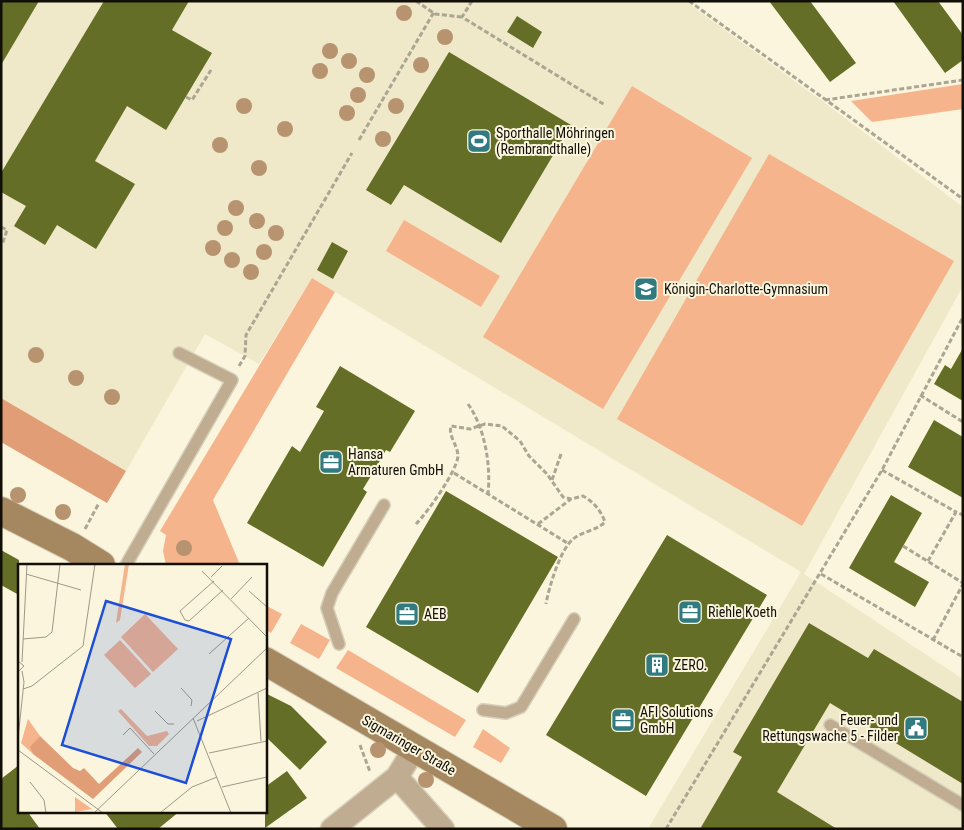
<svg xmlns="http://www.w3.org/2000/svg" width="964" height="830" viewBox="0 0 964 830" font-family="'Roboto Condensed',sans-serif">
  <style>
    .built { fill: #efe8c9 }
    .green { fill: #f6b48c }
    .forest { fill: #e19e76 }
    .building { fill: #656e26 }
    .lines { fill: none; stroke-linecap: round; stroke-linejoin: round }
    .lane-casing { stroke: #d6d0bb; stroke-width: 14 }
    .street-casing { stroke: #d6d0bb; stroke-width: 25 }
    .secondary-casing { stroke: #d6d0bb; stroke-width: 30 }
    .path { stroke: #aba694; stroke-width: 3; stroke-dasharray: 5 2.5; stroke-linecap: butt }
    .lane { stroke: #c0ac91; stroke-width: 11 }
    .street { stroke: #c0ac91; stroke-width: 22 }
    .secondary { stroke: #a68860; stroke-width: 28 }
    .tree { fill: #b79370 }
    .labels { text-anchor: middle; dominant-baseline: central; stroke-width: 4; stroke-linejoin: round; paint-order: stroke }
    .poi-label { font-size: 14px; fill: #110f07; stroke: #fbf5dd; text-anchor: start }
    .street-label { font-size: 14px; fill: #110f07; stroke: #fbf5dd }
    .inset-road { fill: none; stroke: #9d9987; stroke-width: 1 }
    .view { fill: #1d4ed8; fill-opacity: 0.15; stroke: #1d4ed8; stroke-width: 2.5 }
    .inset-edge { fill: none; stroke: #110f07; stroke-width: 2.5 }
  </style>
  <rect width="100%" height="100%" fill="#fbf5dd"/>
  <path class="built" d="M 1,1 L 685,1 L 829,106 L 963,207 L 963,286 L 804,574 L 963,679 L 963,829 L 648,829 L 801,572 L 312,278 L 259,364 L 205,334 L 126,471 L 1,398 Z"/>
  <path class="green" d="M 963,84 L 963,109 L 872,122 L 851,101 Z
    M 632,86 L 752,158 L 603,409 L 483,337 Z
    M 769,154 L 954,261 L 802,526 L 617,419 Z
    M 404,220 L 500,276 L 481,307 L 386,251 Z
    M 312,278 L 335,292 L 213,500 L 240,565 L 166,565 L 163,551 L 166,535 L 160,531 Z
    M 265,605 L 282,614 L 271,633 L 265,629 Z
    M 301,624 L 330,640 L 319,659 L 290,643 Z
    M 348,650 L 466,720 L 455,737 L 336,668 Z
    M 483,729 L 510,748 L 501,763 L 473,747 Z"/>
  <path class="forest" d="M 1,398 L 126,471 L 107,503 L 1,442 Z"/>
  <path class="building" d="M 1,1 L 39,1 L 1,65 Z
    M 104,1 L 189,1 L 172,30 L 212,53 L 166,130 L 127,106 L 95,161 L 135,184 L 96,249 L 57,225 L 45,245 L 14,226 L 26,206 L 1,192 L 1,173 Z
    M 769,1 L 810,1 L 856,63 L 830,82 Z
    M 893,1 L 938,1 L 963,35 L 963,60 L 945,73 Z
    M 517,16 L 542,32 L 533,48 L 507,32 Z
    M 449,52 L 571,125 L 501,243 L 404,185 L 391,205 L 366,190 Z
    M 332,242 L 348,251 L 333,279 L 317,270 Z
    M 963,348 L 963,401 L 934,384 L 945,365 L 951,369 Z
    M 340,366 L 415,411 L 390,452 L 386,450 L 374,471 L 363,489 L 367,492 L 323,567 L 247,523 L 292,446 L 300,452 L 324,411 L 316,407 Z
    M 934,420 L 963,437 L 963,498 L 908,467 Z
    M 446,491 L 558,557 L 478,693 L 366,627 Z
    M 891,495 L 922,513 L 894,562 L 929,582 L 915,607 L 849,568 Z
    M 667,535 L 767,595 L 646,796 L 546,735 Z
    M 1,550 L 19,560 L 19,595 L 1,585 Z
    M 809,623 L 868,658 L 874,649 L 963,702 L 963,784 L 830,703 L 777,792 L 837,829 L 700,829 L 742,757 L 733,752 Z
    M 265,693 L 291,706 L 327,742 L 300,770 L 265,736 Z
    M 19,765 L 19,811 L 27,811 L 40,829 L 1,829 L 1,779 Z
    M 287,771 L 307,798 L 265,828 L 265,787 Z
    M 104,811 L 180,811 L 158,829 L 118,829 Z"/>
  <g class="lines">
    <g class="lane-casing">
      <path id="lane" d="M 126,565 L 232,380 L 179,353
        M 339,644 L 327,608 L 332,593 L 384,505
        M 483,710 L 506,713 L 521,707 L 574,619
        M 830,725 L 963,805"/>
    </g>
    <g class="street-casing">
      <path id="street" d="M 397,777 L 443,829
        M 332,829 L 397,777 L 415,748"/>
    </g>
    <g class="secondary-casing">
      <path id="secondary" d="M 1,511 L 72,547 L 101,565
        M 265,661 L 553,829"/>
    </g>
    <path class="path" d="M 416,1 L 435,14 L 462,17
      M 472,1 L 462,17 L 605,105
      M 689,1 L 963,199
      M 186,97 L 192,100 L 211,70
      M 825,100 L 963,80
      M 359,140 L 434,12
      M 1,227 L 7,230 L 2,245
      M 239,366 L 245,356 L 246,335 L 352,153
      M 920,395 L 963,422
      M 468,404 C 485,428 491,465 488,494
      M 882,470 L 956,512
      M 454,473 L 569,544
      M 552,480 L 561,454
      M 416,524 C 427,513 457,471 458,456 C 458,446 448,436 451,426 L 470,429 L 485,424 L 502,426 L 520,441 L 529,456 L 547,474 L 563,497 L 571,499 L 583,496 C 594,502 601,511 605,522 C 596,531 583,531 573,539 C 560,550 549,587 546,604
      M 538,524 L 571,499
      M 85,529 L 99,503
      M 903,546 L 963,583
      M 928,561 L 956,512 L 963,515
      M 821,574 L 963,657
      M 933,640 L 963,584
      M 360,745 L 370,772
      M 666,829 L 882,470 L 963,317"/>
    <use href="#lane" class="lane"/>
    <use href="#street" class="street"/>
    <use href="#secondary" class="secondary"/>
  </g>
  <g class="tree">
    <circle cx="404" cy="13" r="8"/>
    <circle cx="445" cy="37" r="8"/>
    <circle cx="330" cy="51" r="8"/>
    <circle cx="349" cy="61" r="8"/>
    <circle cx="421" cy="65" r="8"/>
    <circle cx="320" cy="71" r="8"/>
    <circle cx="367" cy="75" r="8"/>
    <circle cx="358" cy="95" r="8"/>
    <circle cx="244" cy="106" r="8"/>
    <circle cx="396" cy="106" r="8"/>
    <circle cx="347" cy="113" r="8"/>
    <circle cx="285" cy="129" r="8"/>
    <circle cx="383" cy="139" r="8"/>
    <circle cx="220" cy="145" r="8"/>
    <circle cx="259" cy="168" r="8"/>
    <circle cx="236" cy="208" r="8"/>
    <circle cx="257" cy="221" r="8"/>
    <circle cx="225" cy="228" r="8"/>
    <circle cx="276" cy="233" r="8"/>
    <circle cx="213" cy="248" r="8"/>
    <circle cx="264" cy="252" r="8"/>
    <circle cx="232" cy="260" r="8"/>
    <circle cx="251" cy="272" r="8"/>
    <circle cx="36" cy="355" r="8"/>
    <circle cx="76" cy="378" r="8"/>
    <circle cx="112" cy="397" r="8"/>
    <circle cx="18" cy="495" r="8"/>
    <circle cx="63" cy="512" r="8"/>
    <circle cx="184" cy="548" r="8"/>
    <circle cx="378" cy="750" r="8"/>
    <circle cx="426" cy="780" r="8"/>
  </g>
  <defs>
    <g id="stadium-square" transform="scale(1.25)"><rect x="-9" y="-9" width="18" height="18" rx="4" fill="#317a80" stroke="#fbf5dd"/><path d="M0-5a6.5 5 0 1 0 0 10a6.5 5 0 1 0 0-10ZM-3.5-1.8h7v3.6h-7Z" fill="#fff"/></g>
    <g id="school-square" transform="scale(1.25)"><rect x="-9" y="-9" width="18" height="18" rx="4" fill="#317a80" stroke="#fbf5dd"/><path d="M0-5L7-2L0 1L-7-2ZM-4 1L0 2.5L4 1V4Q0 6-4 4Z" fill="#fff"/></g>
    <g id="office-square" transform="scale(1.25)"><rect x="-9" y="-9" width="18" height="18" rx="4" fill="#317a80" stroke="#fbf5dd"/><path d="M-6-3h4V-5.5h4V-3h4V5H-6ZM-1-4.5V-3h2v-1.5ZM-6 0V1H6V0Z" fill="#fff"/></g>
    <g id="building-square" transform="scale(1.25)"><rect x="-9" y="-9" width="18" height="18" rx="4" fill="#317a80" stroke="#fbf5dd"/><path d="M-4-6H4V6H1V3H-1V6H-4ZM-2.5-4.3h1.7v1.8h-1.7ZM.8-4.3h1.7v1.8H.8ZM-2.5-1h1.7V.8h-1.7ZM.8-1h1.7V.8H.8Z" fill="#fff"/></g>
    <g id="civic-square" transform="scale(1.25)"><rect x="-9" y="-9" width="18" height="18" rx="4" fill="#317a80" stroke="#fbf5dd"/><path d="M-.6-6.5H3V-4.5H.6V-3L4-1V1h2V6H-6V1h2V-1L-.6-3ZM-1.2 2.5V6h2.4V2.5Z" fill="#fff"/></g>
  </defs>
  <g fill-rule="evenodd">
    <use href="#stadium-square" x="479" y="141"/>
    <use href="#school-square" x="646" y="289"/>
    <use href="#office-square" x="331" y="462"/>
    <use href="#office-square" x="690" y="612"/>
    <use href="#office-square" x="407" y="614"/>
    <use href="#building-square" x="657" y="665"/>
    <use href="#office-square" x="623" y="720"/>
    <use href="#civic-square" x="916" y="728"/>
  </g>
  <g class="labels">
    <g class="poi-label">
      <text x="496" y="133">Sporthalle Möhringen<tspan x="496" dy="16">(Rembrandthalle)</tspan></text>
      <text x="664" y="289">Königin-Charlotte-Gymnasium</text>
      <text x="348" y="454">Hansa<tspan x="348" dy="16">Armaturen GmbH</tspan></text>
      <text x="708" y="612">Riehle Koeth</text>
      <text x="424" y="614">AEB</text>
      <text x="674" y="665">ZERO.</text>
      <text x="640" y="712">AFI Solutions<tspan x="640" dy="16">GmbH</tspan></text>
      <text x="898" y="720" text-anchor="end">Feuer- und<tspan x="898" dy="16">Rettungswache 5 - Filder</tspan></text>
    </g>
    <g class="street-label">
      <text transform="translate(409 745) rotate(30)">Sigmaringer Straße</text>
    </g>
  </g>
  <g transform="translate(18 564)">
    <rect width="249" height="249" fill="#fbf5dd"/>
    <path d="M 107,0 L 111,0 L 102,56 L 98,59 ZM 127,50 L 160,85 L 135,108 L 103,73 ZM 102,76 L 133,110 L 117,124 L 86,91 ZM 103,145 L 129,172 L 149,167 L 151,170 L 139,182 L 131,182 L 100,147 ZM 10,155 L 22,172 L 13,183 L 15,190 L 3,179 ZM 57,233 L 74,245 L 57,248 Z" fill="#f6b48c"/>
    <path d="M 22,172 L 55,204 L 62,207 L 66,204 L 81,220 L 120,184 L 124,188 L 75,235 L 15,190 L 12,183 Z" fill="#e19e76"/>
    <path class="inset-road" d="M 184,7 L 249,73M 8,10 L 63,26M 193,13 L 204,2M 196,17 L 162,47 L 167,56 L 171,57 L 205,26M 231,27 L 249,43M 213,35 L 234,13M 5,75 L 28,73 L 34,68 L 42,0M 191,90 L 231,54M 0,97 L 6,102 L 0,108M 4,98 L 9,0M 163,124 L 174,136 L 173,142M 5,125 L 14,122 L 65,82 L 77,0M 240,129 L 243,177M 137,147 L 150,160 L 156,160M 175,154 L 213,249M 179,157 L 249,124M 105,171 L 112,164 L 136,190M 0,174 L 6,118 L 4,107M 0,186 L 85,249M 191,189 L 249,177M 12,218 L 26,236 L 28,249M 204,223 L 249,213M 76,249 L 249,84M 142,249 L 174,223 L 199,213"/>
    <path class="view" d="M 88,37 L 213,75 L 168,219 L 44,181 Z"/>
    <rect width="249" height="249" class="inset-edge"/>
  </g>
  <rect width="964" height="830" fill="none" stroke="#110f07" stroke-width="5"/>
</svg>
